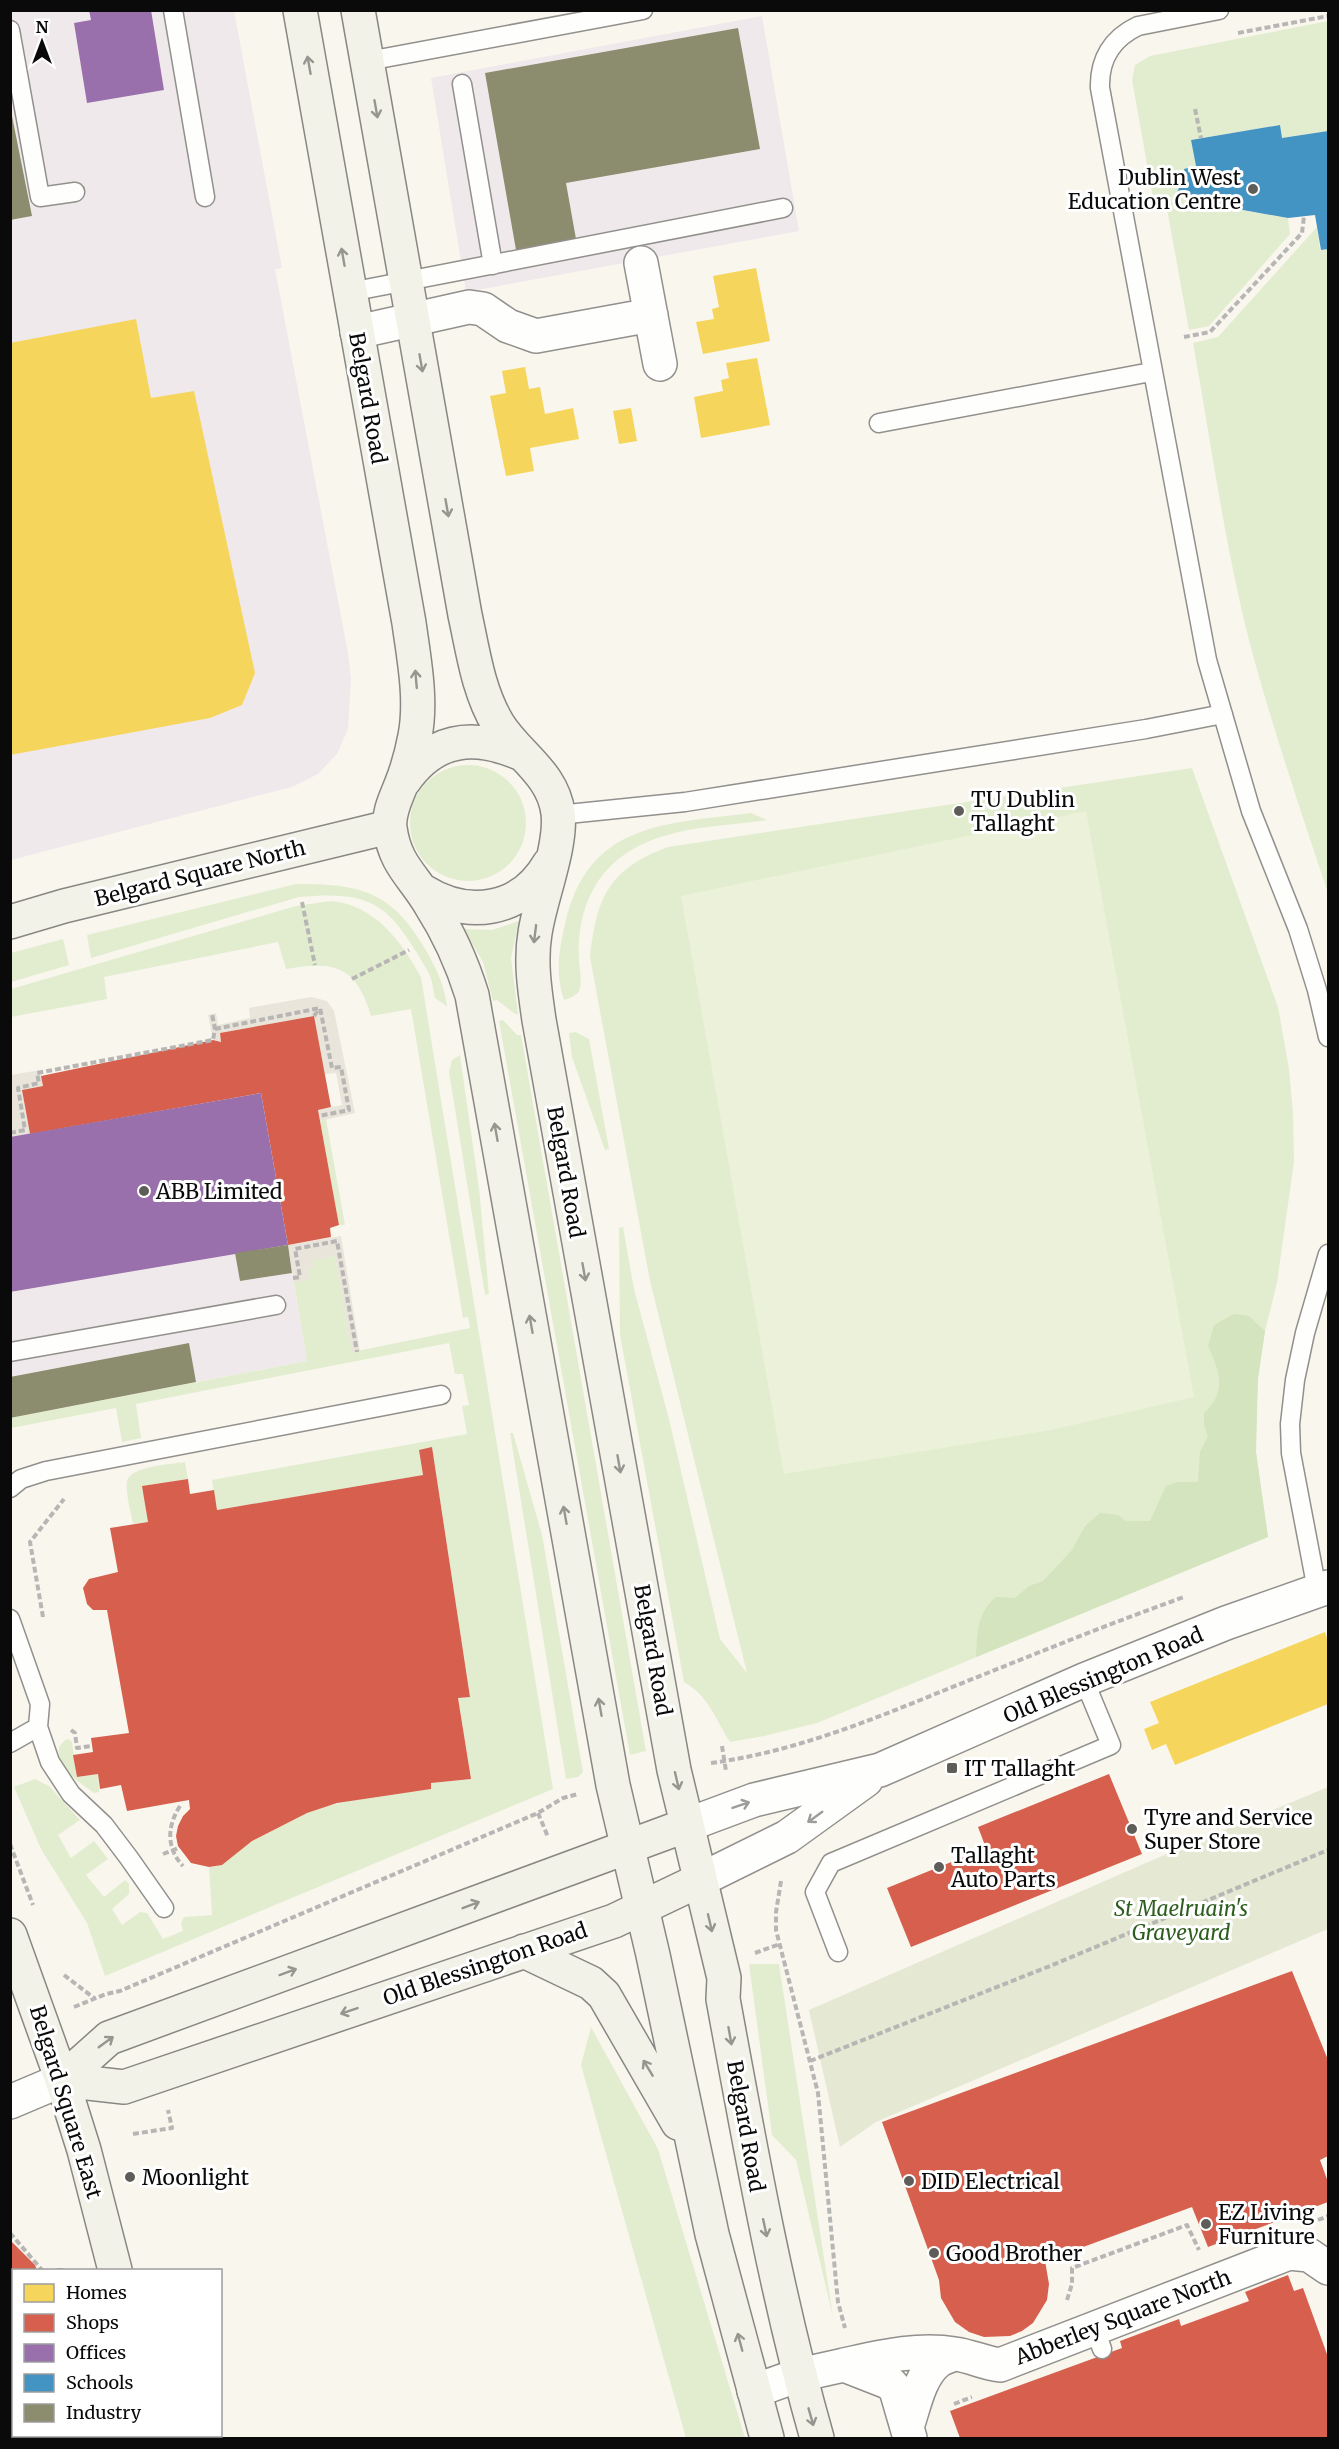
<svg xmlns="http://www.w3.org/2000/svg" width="1339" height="2449" viewBox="0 0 1339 2449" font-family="Merriweather,serif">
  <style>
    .industrial { fill: #f0e9eb }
    .green { fill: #e2edcf }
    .forest { fill: #d3e4be }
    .cemetery { fill: #e5e8d3 }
    .pitch { fill: #ecf1d9 }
    .plaza { fill: #e9e5da }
    .homes { fill: #f6d55c }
    .shops { fill: #d6604d }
    .offices { fill: #9970ab }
    .schools { fill: #4393c3 }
    .industry { fill: #8c8c6e }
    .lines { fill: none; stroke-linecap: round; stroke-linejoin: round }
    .lane-casing { stroke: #92908d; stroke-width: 21 }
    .street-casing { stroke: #92908d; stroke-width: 36 }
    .secondary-casing { stroke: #888783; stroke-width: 36 }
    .path { stroke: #b7b6b5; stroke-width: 4; stroke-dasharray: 6 3; stroke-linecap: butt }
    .lane { stroke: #fefefc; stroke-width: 18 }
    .street { stroke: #fefefc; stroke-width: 33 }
    .secondary { stroke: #f3f2e8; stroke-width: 33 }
    .oneway { stroke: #96958f }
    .oneway2 { stroke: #9c9c9b }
    .poi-dot { fill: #5e5d5a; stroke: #fff; stroke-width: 2 }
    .labels { text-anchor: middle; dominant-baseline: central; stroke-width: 6; stroke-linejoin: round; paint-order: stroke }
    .poi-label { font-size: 21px; fill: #0a0a0a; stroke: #fff; text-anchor: start }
    .street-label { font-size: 21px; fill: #0a0a0a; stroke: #fff }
    .park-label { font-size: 21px; font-style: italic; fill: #2e5e1f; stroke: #fff }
  </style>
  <rect width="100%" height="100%" fill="#f9f6ee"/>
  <path class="industrial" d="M 11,11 L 234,11 L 282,268 L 275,269 L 348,653 L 351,680 L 348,729 L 337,754 L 318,774 L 292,787 L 11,860 Z
    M 762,16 L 799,231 L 466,292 L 431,78 Z
    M 235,1253 L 240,1281 L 292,1273 L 307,1361 L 196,1382 L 188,1343 L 11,1377 L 11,1292 Z"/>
  <path class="green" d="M 1328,21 L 1328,131 L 1282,138 L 1279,125 L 1191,140 L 1196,166 L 1184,169 L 1187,187 L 1180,186 L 1177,192 L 1243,210 L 1288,218 L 1290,234 L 1209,326 L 1189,330 L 1167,209 L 1154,203 L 1132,80 L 1135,65 L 1150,56 Z
    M 1317,227 L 1320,250 L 1328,249 L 1328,893 C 1302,815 1276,738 1254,659 C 1226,556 1212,448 1193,343 L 1218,337 Z
    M410 823a58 58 0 1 1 116 0a58 58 0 1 1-116 0Z
    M 1192,768 L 1278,1007 L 1289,1069 L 1293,1113 L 1294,1162 L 1277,1283 L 1265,1331 L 1258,1378 L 1256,1415 L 1256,1452 L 1268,1537 L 817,1723 L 764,1736 L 730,1742 C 715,1719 709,1696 684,1682 L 620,1335 L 619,1228 L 623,1227 L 634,1289 L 668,1415 L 720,1639 L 747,1673 L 650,1281 L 590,957 C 597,896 609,869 668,847 Z
    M 751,813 L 767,820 C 718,827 662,826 621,857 C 589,881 577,920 579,959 C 579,967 583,983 579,991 C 576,996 570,998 564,1000 C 555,974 559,950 565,924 C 588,822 665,824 751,813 Z
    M 296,884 C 359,884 390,890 424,947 C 435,966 444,983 447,1006 L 435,998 C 433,991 433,983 430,976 C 425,966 419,956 413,947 C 383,896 355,892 299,897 L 91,958 L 87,935 Z
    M 331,901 C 374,904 402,942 421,977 L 553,1789 L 105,1976 L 87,1923 L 41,1849 L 14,1787 L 35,1779 L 49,1786 L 80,1820 L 58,1835 L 71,1858 L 94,1841 L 108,1859 L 86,1875 L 104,1897 L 125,1880 L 129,1884 L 129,1894 L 112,1909 L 122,1925 L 140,1912 L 147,1913 L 163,1939 L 183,1931 L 181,1923 L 184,1917 L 212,1915 L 209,1867 C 228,1866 236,1851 251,1841 C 268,1831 286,1822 304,1814 C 344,1798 389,1795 431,1789 L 431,1783 L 471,1779 L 458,1698 L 470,1696 L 432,1448 L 419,1450 L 423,1475 L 217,1510 L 212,1480 L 467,1434 L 462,1406 L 469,1405 L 463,1374 L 455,1374 L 449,1343 L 136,1404 L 141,1438 L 122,1442 L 116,1408 L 11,1428 L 11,1418 L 307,1361 L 294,1283 L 309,1279 L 307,1269 L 312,1268 L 311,1260 L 335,1256 L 352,1352 L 470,1328 L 468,1317 L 463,1318 L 411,1009 L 371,1016 C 356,965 334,961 286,969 L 278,942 L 104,977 L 107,999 L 11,1017 L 11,989 L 296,906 Z
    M 519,921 L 511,958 L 518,1014 L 515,1014 L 497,1000 L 493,1001 L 483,962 L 464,929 L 492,930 Z
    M 63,939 L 69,965 L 11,982 L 11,953 Z
    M 503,1020 L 517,1035 L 521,1035 L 646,1751 L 630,1755 L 499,1021 Z
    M 576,1032 L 589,1039 L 609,1149 L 605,1150 L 572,1057 L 569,1033 Z
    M 460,1055 L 479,1188 L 489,1294 L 485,1295 L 449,1072 L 452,1060 Z
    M 326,1119 L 345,1225 L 339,1225 L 320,1121 Z
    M 510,1433 L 513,1433 L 542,1535 L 583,1772 L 578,1777 L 566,1779 Z
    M 185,1462 L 188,1479 L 143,1486 L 148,1522 L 133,1524 C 131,1514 125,1490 127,1481 C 131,1466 172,1464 185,1462 Z
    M 69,1739 L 72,1742 L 77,1777 L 98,1774 L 99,1792 L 94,1793 C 79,1782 56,1768 59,1747 L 65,1740 Z
    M 749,1964 L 779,1964 L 833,2317 L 796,2160 L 772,2135 Z
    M 591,2027 L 658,2149 L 745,2438 L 686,2438 L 581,2065 Z"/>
  <path class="forest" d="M 1234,1314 L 1249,1316 L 1265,1331 L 1258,1378 L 1256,1452 L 1268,1537 L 976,1657 C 978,1633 976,1614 996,1597 L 1015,1598 L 1029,1586 L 1043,1581 L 1072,1550 L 1085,1526 L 1100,1513 L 1118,1515 L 1126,1521 L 1150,1521 L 1166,1486 L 1177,1482 L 1198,1482 L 1200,1452 L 1208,1436 L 1204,1425 L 1204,1413 C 1227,1392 1220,1372 1208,1346 L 1214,1325 Z"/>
  <path class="cemetery" d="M 1328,1787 L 1328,1929 L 876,2122 L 840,2147 L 809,2010 L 1155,1859 Z"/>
  <path class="pitch" d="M 1086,811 L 1194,1397 L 1051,1430 L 784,1474 L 681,896 Z"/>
  <path class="plaza" d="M 311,997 L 327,1001 L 334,1011 L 355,1113 L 320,1121 L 318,1110 L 342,1105 L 336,1073 L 325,1074 L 314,1016 L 220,1033 L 221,1042 L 213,1040 L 208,1015 L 216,1013 L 218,1025 L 250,1018 L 249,1008 Z
    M 40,1070 L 43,1086 L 22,1090 L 30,1134 L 11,1137 L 11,1075 Z
    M 341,1236 L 360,1351 L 352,1352 L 335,1256 L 312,1260 L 313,1268 L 308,1269 L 309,1279 L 294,1283 L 288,1245 Z"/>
  <path class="homes" d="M 756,268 L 770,341 L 703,354 L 696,322 L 714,319 L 712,309 L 719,307 L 713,276 Z
    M 136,319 L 151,398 L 194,391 L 255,673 L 242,705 L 210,718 L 10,755 L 10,343 Z
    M 757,358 L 770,425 L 701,438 L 694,397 L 723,391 L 721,380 L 729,378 L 726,363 Z
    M 525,367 L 529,389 L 540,387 L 545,414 L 573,408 L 579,439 L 530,448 L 534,471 L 506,476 L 490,396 L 506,393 L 502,371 Z
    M 631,408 L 637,441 L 619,444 L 613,411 Z
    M 1325,1632 L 1328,1641 L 1328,1704 L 1175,1765 L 1166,1744 L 1152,1750 L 1144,1729 L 1159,1723 L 1150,1702 Z"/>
  <path class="shops" d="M 314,1016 L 331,1107 L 318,1110 L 339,1225 L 330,1228 L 331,1237 L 288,1245 L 261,1093 L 30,1134 L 22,1090 L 43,1086 L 41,1076 L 213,1040 L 221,1042 L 220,1033 Z
    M 432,1447 L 470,1697 L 458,1698 L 471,1779 L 431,1783 L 431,1789 L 337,1803 L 307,1813 L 252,1841 L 222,1865 L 209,1867 L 191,1863 L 178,1846 L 176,1836 L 178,1826 L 183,1816 L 190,1809 L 189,1800 L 127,1811 L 121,1785 L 100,1789 L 98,1774 L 77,1777 L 73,1755 L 93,1752 L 91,1738 L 129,1733 L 107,1610 L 93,1610 L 87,1604 L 83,1588 L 89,1579 L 118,1572 L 110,1528 L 148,1522 L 142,1486 L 188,1479 L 190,1494 L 214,1490 L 217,1510 L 423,1475 L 419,1450 Z
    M 1109,1774 L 1142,1854 L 911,1947 L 887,1888 L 986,1848 L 978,1827 Z
    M 1292,1971 L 1328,2060 L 1328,2156 L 1320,2160 L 1328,2182 L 1328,2202 L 1208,2247 L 1192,2207 L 1045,2261 L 1049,2284 L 1047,2300 L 1033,2323 L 1022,2331 L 1010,2336 L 984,2337 L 969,2332 L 955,2322 L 941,2298 L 939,2280 L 882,2122 Z
    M 10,2240 L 35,2265 L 37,2270 L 14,2270 L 14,2394 L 10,2395 Z
    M 1288,2275 L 1294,2291 L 1303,2288 L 1328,2357 L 1328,2438 L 960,2438 L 950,2411 L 1122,2348 L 1120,2341 L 1179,2319 L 1181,2326 L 1249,2301 L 1245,2292 Z"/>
  <path class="offices" d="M 89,10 L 151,10 L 164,90 L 87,103 L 74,23 L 91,20 Z
    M 261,1093 L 288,1245 L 10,1292 L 10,1137 Z"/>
  <path class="schools" d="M 1280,125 L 1282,138 L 1328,131 L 1328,249 L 1321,250 L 1315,215 L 1288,218 L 1243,210 L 1177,192 L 1180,186 L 1187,187 L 1184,169 L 1196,166 L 1191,140 Z"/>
  <path class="industry" d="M 738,28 L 760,149 L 566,183 L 576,239 L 516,250 L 485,73 Z
    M 10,106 L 32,216 L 10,220 Z
    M 288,1245 L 292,1273 L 240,1281 L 235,1253 Z
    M 189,1343 L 196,1382 L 10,1418 L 10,1377 Z"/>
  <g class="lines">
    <g class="lane-casing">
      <path id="lane" d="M 173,10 L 205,197
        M 1219,10 L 1138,26 C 1112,38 1099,60 1100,88 L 1207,660 L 1251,811 L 1298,929 L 1317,990 L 1328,1037
        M 10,30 L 40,197 L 75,192
        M 368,61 L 643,10
        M 462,84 L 493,265
        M 350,292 L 783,208
        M 879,423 L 1151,372
        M 558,815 L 685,802 L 1146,729 L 1223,714
        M 10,1352 L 276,1305
        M 10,1488 L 21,1479 L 46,1471 L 441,1395
        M 1317,1590 L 1291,1453 L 1290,1424 L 1295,1380 L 1305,1333 L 1328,1254
        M 10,1619 L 40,1704 L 38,1727 L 50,1762 L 71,1794 L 104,1825 L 129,1858 L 164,1908
        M 10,1743 L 38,1727
        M 838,1952 L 815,1892 L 831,1863 L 1111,1745 L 1084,1680
        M 1095,2329 L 1102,2349
        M 10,2422 L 14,2421"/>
    </g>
    <g class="street-casing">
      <path id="street" d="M 641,263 L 660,364
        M 357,332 L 469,307 L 483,309 L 508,326 L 536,336 L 651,315
        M 687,1825 L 754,1800 L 880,1770 L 1084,1680 L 1226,1623 L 1328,1587
        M 700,1880 L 787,1837 L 866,1780
        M 10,2102 L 62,2080
        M 844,2365 C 881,2357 917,2348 955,2354 C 971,2356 984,2363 1000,2365 L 1289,2253 L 1309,2255 L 1328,2268
        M 754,2391 L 799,2375 L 844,2365 L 890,2383 L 896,2390 L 910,2438
        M 907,2427 C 914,2407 919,2377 937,2362 C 942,2358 949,2356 954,2354"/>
    </g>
    <g class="secondary-casing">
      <path id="secondary" d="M 300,10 L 409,623 C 414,659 422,700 415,736 C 412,752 407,770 401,785 C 396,798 388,813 390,828 C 395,865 413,875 430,904 C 448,932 462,963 472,995 L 613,1785 L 653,1955 L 712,2234 L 767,2438
        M 358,10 L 465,615 C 473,651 478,691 498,724 C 517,755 553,773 558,813 C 562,846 540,899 535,933 C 530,962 535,992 539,1020 L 674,1770 L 724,1978 L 723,1999 C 750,2146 776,2294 817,2438
        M 404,781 C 436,735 477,734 524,755
        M 423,891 C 468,919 521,912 549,864
        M 10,922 L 64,906 L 389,827
        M 10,1935 L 62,2080 L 84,2150 L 115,2270
        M 524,1951 L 591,1983 L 604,1995 L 678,2123
        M 62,2080 L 109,2038 L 687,1825
        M 62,2080 L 124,2087 L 614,1921 L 700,1880
        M 157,2436 L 158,2438"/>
    </g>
    <path class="path" d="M 1238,33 L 1328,16
      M 1195,109 L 1201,138
      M 1184,337 L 1210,332 L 1302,233 L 1304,216
      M 302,902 L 315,965
      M 352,979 L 409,950
      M 314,1016 L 319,1009
      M 215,1029 L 320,1008 L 332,1068 L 341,1067 L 349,1110 L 319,1116
      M 10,1133 L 25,1130 L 18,1088 L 39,1083 L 37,1073 L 213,1040 L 215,1029 L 212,1014
      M 293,1278 L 300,1277 L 295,1249 L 337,1241 L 357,1352
      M 43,1617 L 30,1542 L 64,1499
      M 71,1730 L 75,1733 L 77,1748 L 92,1746
      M 722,1746 L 726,1771
      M 711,1763 C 793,1752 869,1721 945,1690 C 1025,1658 1103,1626 1184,1597
      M 180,1806 C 167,1826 166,1848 183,1866
      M 538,1813 L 548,1837
      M 10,1844 L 33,1905
      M 163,1854 L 179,1848
      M 781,1881 L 776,1912 L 776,1930 L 818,2093 L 838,2302 L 845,2328
      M 755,1953 L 780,1944
      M 64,1975 L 94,1998
      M 74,2007 L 106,1994 L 120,1991 L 538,1813 L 563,1798 L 578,1794
      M 810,2061 L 1050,1966 L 1328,1850
      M 133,2134 L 172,2128 L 168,2110
      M 1318,2220 L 1328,2216
      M 10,2233 L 42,2270
      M 57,2270 L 66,2270
      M 1067,2300 L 1072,2284 L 1072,2268 L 1187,2225 L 1199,2250
      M 954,2404 L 972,2397
      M 115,2436 L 116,2438"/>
    <use href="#lane" class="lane"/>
    <use href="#street" class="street"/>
    <use href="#secondary" class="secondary"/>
  </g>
  <defs><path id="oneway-shaft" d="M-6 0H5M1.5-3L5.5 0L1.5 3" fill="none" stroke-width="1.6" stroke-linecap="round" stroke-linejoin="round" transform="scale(1.5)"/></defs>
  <g class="oneway">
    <use href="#oneway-shaft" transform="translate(309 65) rotate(-100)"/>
    <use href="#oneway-shaft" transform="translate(376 109) rotate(80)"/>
    <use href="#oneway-shaft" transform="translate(343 257) rotate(-100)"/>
    <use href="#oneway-shaft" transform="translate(421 363) rotate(80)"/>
    <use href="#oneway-shaft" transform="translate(447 508) rotate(80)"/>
    <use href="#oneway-shaft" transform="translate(416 679) rotate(-95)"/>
    <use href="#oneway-shaft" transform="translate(535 934) rotate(97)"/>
    <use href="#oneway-shaft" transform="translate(496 1132) rotate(-100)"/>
    <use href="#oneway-shaft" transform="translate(584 1272) rotate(80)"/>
    <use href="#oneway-shaft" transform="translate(531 1324) rotate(-100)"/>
    <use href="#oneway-shaft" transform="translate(619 1464) rotate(80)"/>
    <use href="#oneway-shaft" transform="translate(565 1515) rotate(-100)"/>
    <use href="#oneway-shaft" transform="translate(600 1707) rotate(-100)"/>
    <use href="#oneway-shaft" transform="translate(677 1781) rotate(77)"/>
    <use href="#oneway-shaft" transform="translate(471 1905) rotate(-21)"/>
    <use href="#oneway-shaft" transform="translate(710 1923) rotate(77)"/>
    <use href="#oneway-shaft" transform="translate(288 1972) rotate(-20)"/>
    <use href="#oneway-shaft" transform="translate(349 2011) rotate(161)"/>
    <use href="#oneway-shaft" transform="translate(730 2036) rotate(80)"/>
    <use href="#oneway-shaft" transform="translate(106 2042) rotate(-36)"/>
    <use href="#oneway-shaft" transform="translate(648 2068) rotate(-121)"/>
    <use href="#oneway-shaft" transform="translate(765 2228) rotate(78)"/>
    <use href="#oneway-shaft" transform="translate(740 2342) rotate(-105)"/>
    <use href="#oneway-shaft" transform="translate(811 2417) rotate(74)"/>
  </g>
  <g class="oneway2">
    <use href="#oneway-shaft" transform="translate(741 1805) rotate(-19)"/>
    <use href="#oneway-shaft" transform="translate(815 1817) rotate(144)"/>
  </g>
  <g class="poi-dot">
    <circle cx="1253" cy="189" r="6"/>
    <circle cx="959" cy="811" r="6"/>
    <circle cx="144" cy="1191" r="6"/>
    <rect x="946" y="1762" width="12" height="12" rx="3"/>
    <circle cx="1132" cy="1829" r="6"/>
    <circle cx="939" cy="1867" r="6"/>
    <circle cx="130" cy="2177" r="6"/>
    <circle cx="909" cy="2181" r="6"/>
    <circle cx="1206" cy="2224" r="6"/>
    <circle cx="934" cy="2253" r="6"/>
  </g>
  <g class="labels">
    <g class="poi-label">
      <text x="1241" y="177" text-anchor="end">Dublin West<tspan x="1241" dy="24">Education Centre</tspan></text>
      <text x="971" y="799">TU Dublin<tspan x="971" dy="24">Tallaght</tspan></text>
      <text x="156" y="1191">ABB Limited</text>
      <text x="964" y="1768">IT Tallaght</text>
      <text x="1144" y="1817">Tyre and Service<tspan x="1144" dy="24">Super Store</tspan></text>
      <text x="951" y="1855">Tallaght<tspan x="951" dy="24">Auto Parts</tspan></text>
      <text x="142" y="2177">Moonlight</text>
      <text x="921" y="2181">DID Electrical</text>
      <text x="1218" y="2212">EZ Living<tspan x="1218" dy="24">Furniture</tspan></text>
      <text x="946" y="2253">Good Brother</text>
    </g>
    <g class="street-label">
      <text transform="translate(368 398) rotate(80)">Belgard Road</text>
      <text transform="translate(200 873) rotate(-14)">Belgard Square North</text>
      <text transform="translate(566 1172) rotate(80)">Belgard Road</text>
      <text transform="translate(653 1650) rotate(80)">Belgard Road</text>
      <text transform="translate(1103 1675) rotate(-23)">Old Blessington Road</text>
      <text transform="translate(485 1964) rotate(-19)">Old Blessington Road</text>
      <text transform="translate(66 2102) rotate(73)">Belgard Square East</text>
      <text transform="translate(746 2126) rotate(80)">Belgard Road</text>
      <text transform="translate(1123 2317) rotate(-21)">Abberley Square North</text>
    </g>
    <g class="park-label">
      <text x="1181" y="1908">St Maelruain's<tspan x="1181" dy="24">Graveyard</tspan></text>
    </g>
  </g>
  <rect width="1339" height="2449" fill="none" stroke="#0a0a0a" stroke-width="24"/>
  <rect x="12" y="2269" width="210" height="168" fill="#ffffff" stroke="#9d9d9d" stroke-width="1.5"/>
  <rect x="24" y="2284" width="30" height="18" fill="#f6d55c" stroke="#9d9d9d" stroke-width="1.5"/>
  <text x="66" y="2299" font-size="18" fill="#0a0a0a">Homes</text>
  <rect x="24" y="2314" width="30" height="18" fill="#d6604d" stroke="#9d9d9d" stroke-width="1.5"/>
  <text x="66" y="2329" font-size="18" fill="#0a0a0a">Shops</text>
  <rect x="24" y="2344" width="30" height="18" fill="#9970ab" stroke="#9d9d9d" stroke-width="1.5"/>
  <text x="66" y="2359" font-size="18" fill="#0a0a0a">Offices</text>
  <rect x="24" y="2374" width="30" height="18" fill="#4393c3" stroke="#9d9d9d" stroke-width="1.5"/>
  <text x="66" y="2389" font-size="18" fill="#0a0a0a">Schools</text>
  <rect x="24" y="2404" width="30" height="18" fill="#8c8c6e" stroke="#9d9d9d" stroke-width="1.5"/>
  <text x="66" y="2419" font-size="18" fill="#0a0a0a">Industry</text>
  <g transform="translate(42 42)" stroke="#ffffff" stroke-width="4.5" paint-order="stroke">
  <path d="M0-4.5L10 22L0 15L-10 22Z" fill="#0a0a0a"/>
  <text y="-9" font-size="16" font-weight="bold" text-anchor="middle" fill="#0a0a0a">N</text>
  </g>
</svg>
